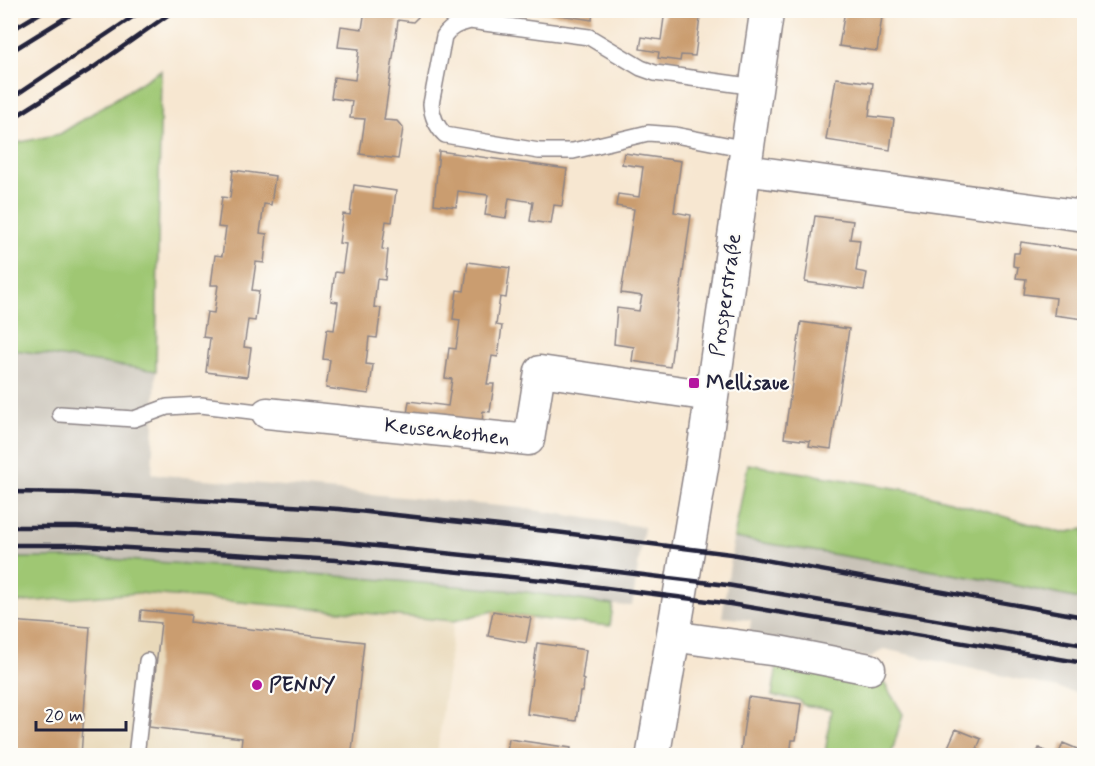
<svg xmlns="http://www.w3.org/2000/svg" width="1095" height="766" viewBox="0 0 1095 766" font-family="Mynerve,sans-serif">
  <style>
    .built { fill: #e9d9ba }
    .industrial { fill: #c9c3b8 }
    .green { fill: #9fc773; stroke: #607457; stroke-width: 1.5 }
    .building { fill: #ca9d6f }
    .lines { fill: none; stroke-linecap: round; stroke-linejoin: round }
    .lane-casing { stroke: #8c8486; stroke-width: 18 }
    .street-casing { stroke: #8c8486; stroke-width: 33 }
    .secondary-casing { stroke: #8c8486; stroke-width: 36 }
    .lane { stroke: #fff; stroke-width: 15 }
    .street { stroke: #fff; stroke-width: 30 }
    .secondary { stroke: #fff; stroke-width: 33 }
    .rail { stroke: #22223b; stroke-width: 4.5 }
    .poi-dot { fill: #b5179e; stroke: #fdfcf7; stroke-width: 2 }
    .labels { text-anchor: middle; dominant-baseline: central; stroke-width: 4.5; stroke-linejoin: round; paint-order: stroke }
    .street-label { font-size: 21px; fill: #22223b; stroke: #fdfcf7 }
    .poi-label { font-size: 21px; font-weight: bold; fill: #22223b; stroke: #fdfcf7; text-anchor: start }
  </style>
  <rect width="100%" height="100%" fill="#fdfcf7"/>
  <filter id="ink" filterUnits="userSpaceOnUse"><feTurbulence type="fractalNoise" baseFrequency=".0167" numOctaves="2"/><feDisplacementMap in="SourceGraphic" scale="12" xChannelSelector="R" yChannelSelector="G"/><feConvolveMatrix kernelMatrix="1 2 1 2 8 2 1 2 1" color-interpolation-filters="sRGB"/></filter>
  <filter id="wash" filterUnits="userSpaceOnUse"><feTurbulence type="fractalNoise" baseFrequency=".008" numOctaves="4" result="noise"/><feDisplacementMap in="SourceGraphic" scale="24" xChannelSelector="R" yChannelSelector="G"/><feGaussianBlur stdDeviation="1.35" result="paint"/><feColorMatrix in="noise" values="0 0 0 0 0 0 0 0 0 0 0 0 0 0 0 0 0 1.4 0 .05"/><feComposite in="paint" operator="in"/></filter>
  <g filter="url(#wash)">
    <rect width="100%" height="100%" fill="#f7e7d1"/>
    <path class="built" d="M 139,593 L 454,621 L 437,755 L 11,756 L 11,603 Z"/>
    <path class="industrial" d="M 14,350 L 156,371 L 152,474 L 521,508 L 644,527 L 632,606 L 613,605 L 527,592 L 11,562 L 10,394 Z
      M 734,538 L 994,581 L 1084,600 L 1084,694 L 884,649 L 870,658 L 749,636 L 751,620 L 722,617 Z"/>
    <path class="green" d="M 161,70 L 156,371 L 15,350 L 11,394 L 11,144 L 60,134 Z
      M 748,464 L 914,491 L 1062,533 L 1084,529 L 1084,600 L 994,581 L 734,538 Z
      M 11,558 L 94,558 L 232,567 L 527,592 L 613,605 L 610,626 L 531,618 L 493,611 L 454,621 L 139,593 L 11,603 Z
      M 777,665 L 884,683 L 903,714 L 891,755 L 825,755 L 831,709 L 803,705 L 799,700 L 772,696 Z"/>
    <g id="blocks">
      <path class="building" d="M 365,10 L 421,10 L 419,16 L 413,22 L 398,20 L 395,44 L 384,120 L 397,121 L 403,128 L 398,159 L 360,154 L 365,119 L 350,118 L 352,101 L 331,98 L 334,77 L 355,80 L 359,49 L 338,47 L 341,26 L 362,29 Z
        M 527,10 L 593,10 L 592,20 Z
        M 665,10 L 701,10 L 695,56 L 681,55 L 680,61 L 658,58 L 659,52 L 640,49 L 642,37 L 661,40 Z
        M 845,10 L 883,10 L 877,51 L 839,46 Z
        M 836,78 L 873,83 L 869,116 L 894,119 L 890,150 L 826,140 Z
        M 439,151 L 567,169 L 562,206 L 554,205 L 551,224 L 530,221 L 533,202 L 509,198 L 506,218 L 485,215 L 488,195 L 458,191 L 456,207 L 434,204 Z
        M 624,153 L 681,161 L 674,212 L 691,215 L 670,367 L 632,361 L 634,347 L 614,344 L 617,308 L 639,311 L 642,296 L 621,293 L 634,209 L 616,206 L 618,194 L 639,197 L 643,167 L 622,164 Z
        M 1084,155 L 1084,171 L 1080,170 Z
        M 233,170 L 275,176 L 271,205 L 264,204 L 260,233 L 267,234 L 264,263 L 256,262 L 252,290 L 259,291 L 255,321 L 248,320 L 244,347 L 251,348 L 247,377 L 206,372 L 210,338 L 203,337 L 207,312 L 214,313 L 218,285 L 211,285 L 215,255 L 222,256 L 226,228 L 218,227 L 222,197 L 230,198 Z
        M 354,185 L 396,191 L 392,222 L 386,221 L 382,249 L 388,250 L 385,280 L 377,279 L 374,307 L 381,308 L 377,338 L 369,337 L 366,364 L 373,365 L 369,394 L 326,388 L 330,360 L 323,359 L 327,329 L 334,330 L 338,302 L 331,301 L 335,272 L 342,273 L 346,244 L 339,243 L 343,214 L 350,215 Z
        M 815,216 L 853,221 L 850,239 L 860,240 L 856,271 L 867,273 L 864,290 L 805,282 Z
        M 1021,242 L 1084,251 L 1084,319 L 1054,315 L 1056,298 L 1024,294 L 1026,279 L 1016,278 L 1018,267 L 1013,266 L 1014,253 L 1019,253 Z
        M 468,262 L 510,268 L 506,298 L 500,297 L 496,325 L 502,326 L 498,357 L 492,356 L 487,384 L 494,384 L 490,412 L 483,411 L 482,424 L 407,414 L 409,401 L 448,406 L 452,379 L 445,378 L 449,348 L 456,349 L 460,320 L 453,319 L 457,290 L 464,291 Z
        M 801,322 L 849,329 L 831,449 L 809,446 L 810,441 L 784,438 Z
        M 141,610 L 191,615 L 190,622 L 364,642 L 352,751 L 350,751 L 349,756 L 240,756 L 242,738 L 149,727 L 161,623 L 140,621 Z
        M 493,611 L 531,618 L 526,643 L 488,636 Z
        M 10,621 L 90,627 L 81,756 L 10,756 Z
        M 537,643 L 586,650 L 582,679 L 584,680 L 583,692 L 580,692 L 576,721 L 527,714 Z
        M 748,697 L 801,704 L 796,740 L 792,740 L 790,756 L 740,756 Z
        M 956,729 L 981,739 L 974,756 L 944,756 Z
        M 509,739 L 571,748 L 570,756 L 506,756 Z
        M 1063,743 L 1082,751 L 1080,756 L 1058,756 Z
        M 1039,748 L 1055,756 L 1036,756 Z"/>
    </g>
  </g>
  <g filter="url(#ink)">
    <use href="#blocks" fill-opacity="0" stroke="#8c8486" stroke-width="1.5"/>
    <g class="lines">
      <g class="lane-casing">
        <path id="lane" d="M 747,149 L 675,135 L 648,133 L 573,151 L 539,151 L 445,135 C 436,126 432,117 431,104 L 444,36 C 451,26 459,24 470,21 L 589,37 L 641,68 L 655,73 L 756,87
          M 60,414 L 134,419 L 167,407 L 201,405 L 267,413
          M 136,756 L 147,661"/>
      </g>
      <g class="street-casing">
        <path id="street" d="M 744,170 L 1084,216
          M 267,413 L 529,440 L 540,371 L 711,396
          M 672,636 L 778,651 L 870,669"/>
      </g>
      <g class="secondary-casing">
        <path id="secondary" d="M 653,756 L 702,464 L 767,10"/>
      </g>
      <use href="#lane" class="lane"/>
      <use href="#street" class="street"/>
      <use href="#secondary" class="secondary"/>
      <path class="rail" d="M 10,31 L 45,10
        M 10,52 L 78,10
        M 10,99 L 143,10
        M 10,120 L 94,67 L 175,10
        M 10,492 L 78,493 L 339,509 L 556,532 L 731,554 L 1084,617
        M 10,527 L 77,527 L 337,542 L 552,564 L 727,585 L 1084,645
        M 10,545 L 76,545 L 336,560 L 552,581 L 724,603 L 1084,663"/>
    </g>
  </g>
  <g class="poi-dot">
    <rect x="688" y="377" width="12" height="12" rx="3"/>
    <circle cx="257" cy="685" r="6"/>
  </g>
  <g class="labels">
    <g class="street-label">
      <text transform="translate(726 295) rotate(-82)">Prosperstraße</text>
      <text transform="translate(447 432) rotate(6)">Keusenkothen</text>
    </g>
    <g class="poi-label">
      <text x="706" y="383">Mellisaue</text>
      <text x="269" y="685">PENNY</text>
    </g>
  </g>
  <rect width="1095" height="766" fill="none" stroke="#fdfcf7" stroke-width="36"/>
  <path d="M36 721v9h90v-9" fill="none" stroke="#22223b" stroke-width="3"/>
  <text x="45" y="721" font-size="18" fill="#22223b" stroke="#fdfcf7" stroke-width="4.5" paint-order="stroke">20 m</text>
</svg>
